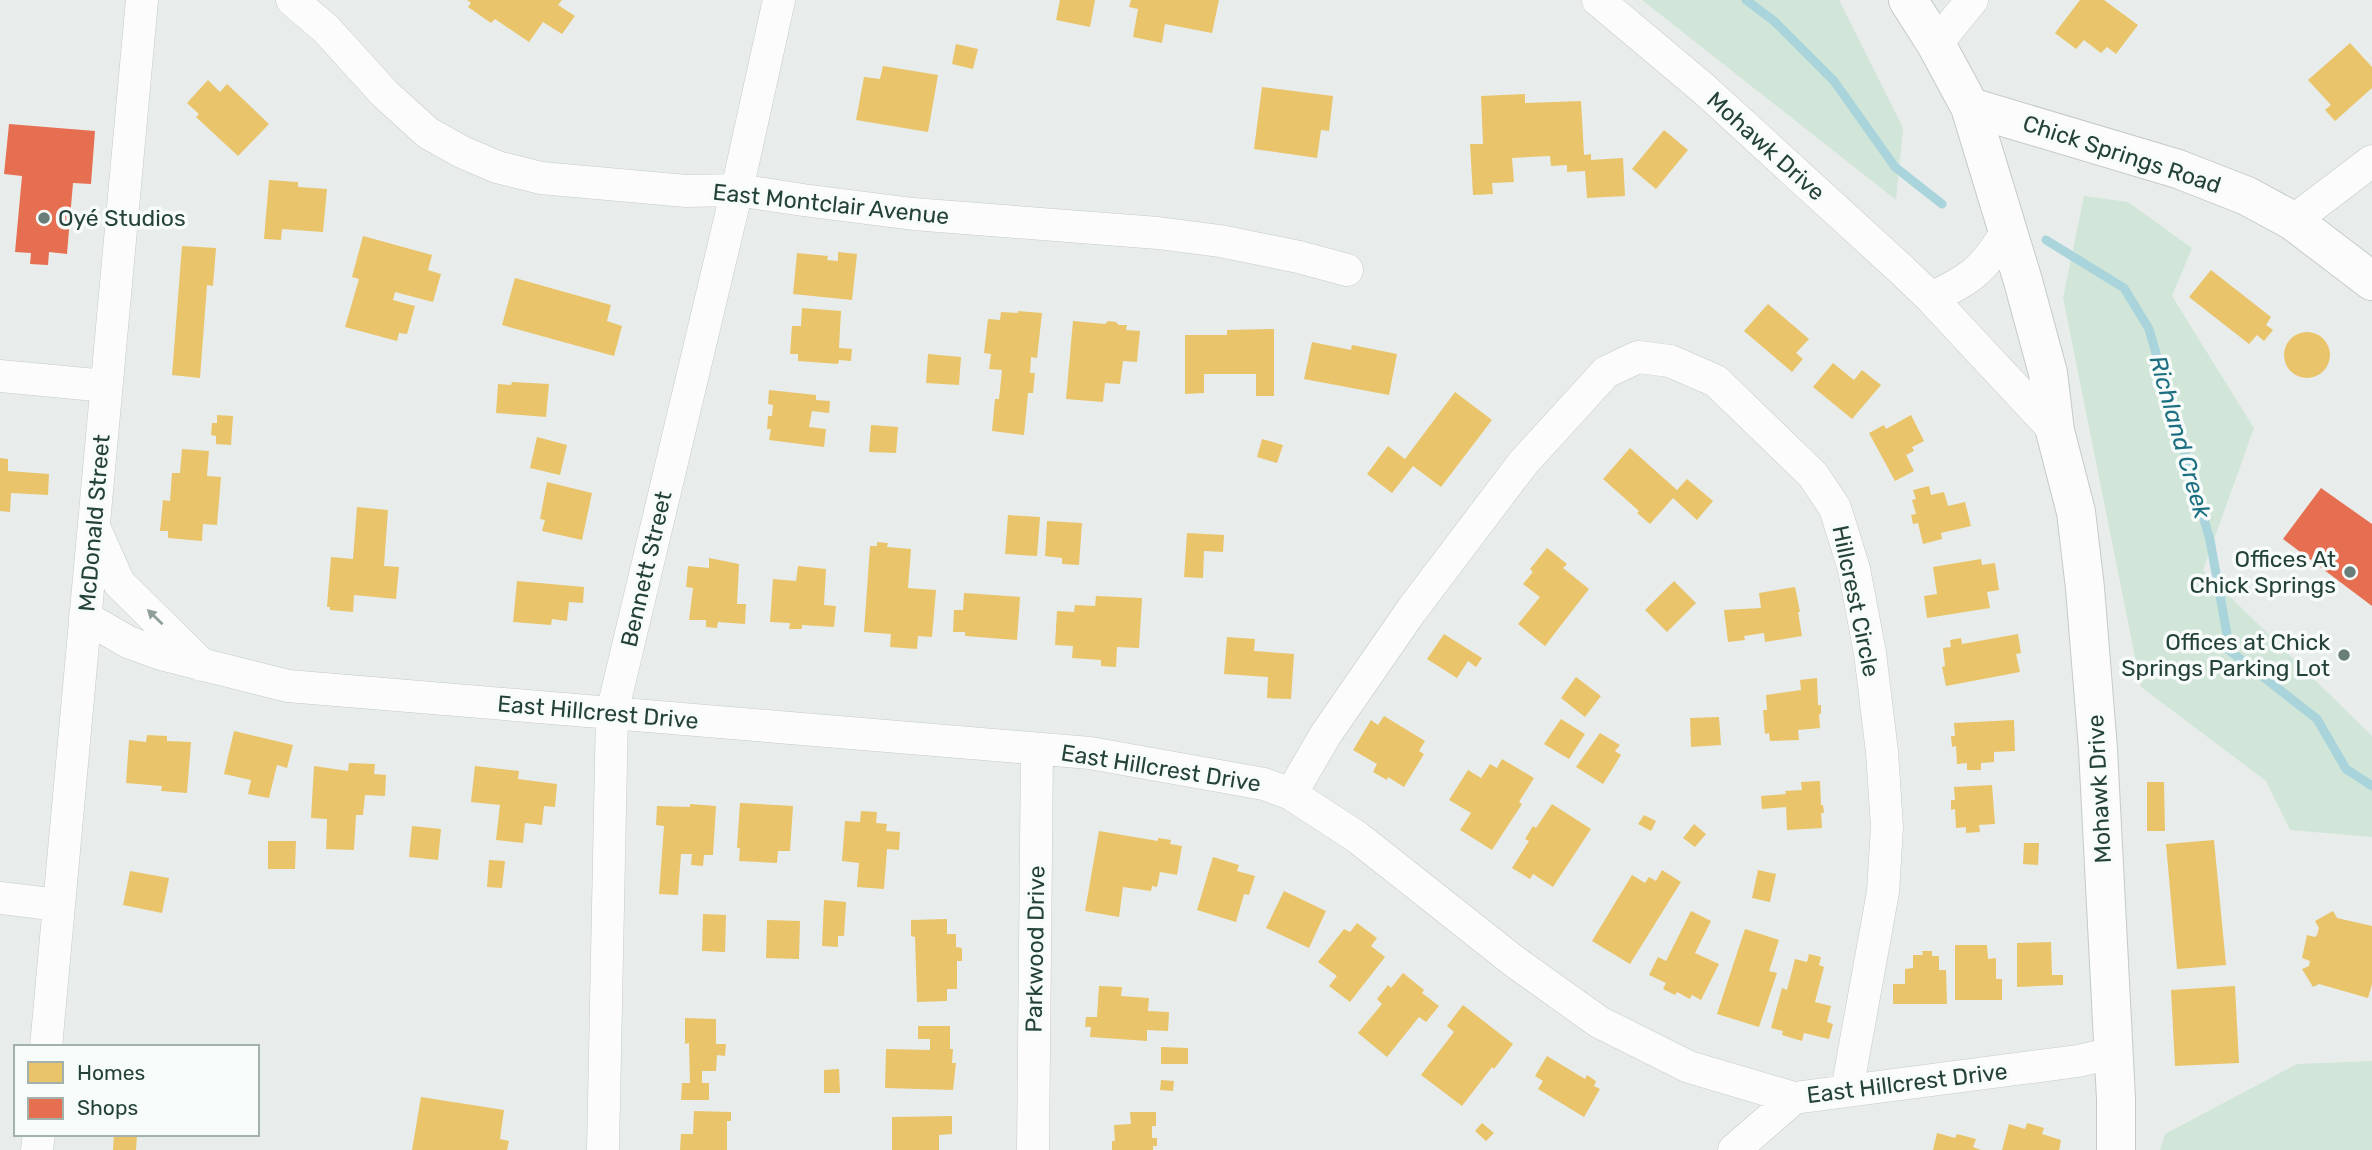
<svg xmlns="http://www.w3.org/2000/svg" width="2372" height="1150" viewBox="0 0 2372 1150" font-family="Rubik,sans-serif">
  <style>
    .green { fill: #d1e6d8 }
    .homes { fill: #e9c46a }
    .shops { fill: #e76f51 }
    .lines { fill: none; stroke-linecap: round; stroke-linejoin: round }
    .stream { stroke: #a9d4db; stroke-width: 9 }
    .minor-casing { stroke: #c5cac8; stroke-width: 33 }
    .tertiary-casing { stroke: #c5cac8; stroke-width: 40 }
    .minor { stroke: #fcfcfc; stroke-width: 32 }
    .tertiary { stroke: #fcfcfc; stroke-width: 38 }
    .oneway { fill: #909f9b }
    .poi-dot { fill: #697e78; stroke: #f7fbf9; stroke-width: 2.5 }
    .labels { text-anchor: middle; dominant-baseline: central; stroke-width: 7; stroke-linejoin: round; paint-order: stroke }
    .street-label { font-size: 23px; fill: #24423a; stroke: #f7fbf9 }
    .poi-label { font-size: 23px; fill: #24423a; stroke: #f7fbf9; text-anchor: end }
    .water-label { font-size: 24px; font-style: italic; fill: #1c6f80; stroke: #f7fbf9 }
  </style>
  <rect width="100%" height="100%" fill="#e8edeb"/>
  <path class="green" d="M 1642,0 L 1839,0 L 1903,128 L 1896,200 Z
    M 2084,196 L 2128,202 L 2192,248 L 2172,296 L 2254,428 L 2203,570 L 2372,736 L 2372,837 L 2290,830 L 2266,781 L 2141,687 L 2063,298 Z
    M 2372,1061 L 2372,1150 L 2160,1150 L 2165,1134 L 2297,1064 Z"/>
  <path class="homes" d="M 467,0 L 562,0 L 558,5 L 575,16 L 562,34 L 543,22 L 529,42 L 495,19 L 491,23 L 468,7 L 471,3 Z
    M 1060,0 L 1095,0 L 1090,27 L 1056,20 Z
    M 1131,0 L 1219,0 L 1212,33 L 1165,24 L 1162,43 L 1133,37 L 1138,9 L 1129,7 Z
    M 2080,0 L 2104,0 L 2138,25 L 2116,54 L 2107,47 L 2101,53 L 2084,40 L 2076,49 L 2055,33 Z
    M 2350,43 L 2372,67 L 2372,88 L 2335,121 L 2325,110 L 2331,105 L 2308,80 Z
    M 956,44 L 978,49 L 973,69 L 952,64 Z
    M 883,66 L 938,75 L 928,132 L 856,120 L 864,77 L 880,79 Z
    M 208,80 L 220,92 L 227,84 L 269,124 L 238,156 L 196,117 L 199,114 L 187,103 Z
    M 1262,87 L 1333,96 L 1329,131 L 1321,130 L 1317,158 L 1254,149 Z
    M 1525,94 L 1525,103 L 1581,101 L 1584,155 L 1591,154 L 1591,160 L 1623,158 L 1625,196 L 1587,198 L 1585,171 L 1567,172 L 1567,165 L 1551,166 L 1550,156 L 1512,158 L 1514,182 L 1492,183 L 1493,194 L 1473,195 L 1470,144 L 1483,144 L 1481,96 Z
    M 1664,130 L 1688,150 L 1656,189 L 1632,169 Z
    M 269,180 L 298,182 L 298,187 L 327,189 L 323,232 L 282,229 L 281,240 L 264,239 Z
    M 363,236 L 432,255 L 428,270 L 441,274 L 433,302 L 395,292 L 393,300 L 415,306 L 407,334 L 399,333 L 397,341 L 345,327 L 359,279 L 352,277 Z
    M 182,246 L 216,248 L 213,286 L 207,285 L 200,378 L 172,375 Z
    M 838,252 L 857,254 L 852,300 L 793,294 L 797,253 L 828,256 L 827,260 L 838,261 Z
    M 2211,270 L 2271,317 L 2266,325 L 2273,330 L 2264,341 L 2257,335 L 2249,344 L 2189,297 Z
    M 515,278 L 611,305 L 607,321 L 622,326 L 614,356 L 502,325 Z
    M 1768,304 L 1809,339 L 1796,353 L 1803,359 L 1792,372 L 1744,331 Z
    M 802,308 L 841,311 L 839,348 L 852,349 L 851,361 L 839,360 L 838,364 L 798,361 L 798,354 L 790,354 L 792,326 L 801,326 Z
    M 1018,311 L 1042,313 L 1037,358 L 1031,357 L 1030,373 L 1035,373 L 1033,393 L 1028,393 L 1024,435 L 992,431 L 995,399 L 999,399 L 1002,370 L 989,369 L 991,354 L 984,353 L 988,319 L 1000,320 L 1001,312 L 1018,313 Z
    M 1073,321 L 1105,324 L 1108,321 L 1116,322 L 1119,325 L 1127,325 L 1126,330 L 1140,331 L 1137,362 L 1123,361 L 1120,384 L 1105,383 L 1103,402 L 1066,399 Z
    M 1274,329 L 1274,396 L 1256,396 L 1256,374 L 1204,374 L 1204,393 L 1185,394 L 1185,335 L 1227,335 L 1227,330 Z
    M2284 355a23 23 0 1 1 46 0a23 23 0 1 1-46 0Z
    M 1312,342 L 1351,350 L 1352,345 L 1397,354 L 1389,395 L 1304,379 Z
    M 928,354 L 961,357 L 959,385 L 926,383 Z
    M 1833,363 L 1854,380 L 1862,370 L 1881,385 L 1852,419 L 1813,387 Z
    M 512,382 L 549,384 L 546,417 L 496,413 L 498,384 L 511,385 Z
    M 769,390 L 816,395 L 816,400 L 830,401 L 829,413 L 812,411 L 809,427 L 826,429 L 824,447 L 769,440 L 771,429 L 767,429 L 768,416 L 772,416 L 773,405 L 768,404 Z
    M 1455,392 L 1492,420 L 1441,487 L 1413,466 L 1392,493 L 1367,474 L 1388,446 L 1405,459 Z
    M 217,415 L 233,416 L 231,445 L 216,444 L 216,436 L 211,435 L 212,423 L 217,423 Z
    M 1911,415 L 1924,441 L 1912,447 L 1914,451 L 1906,455 L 1914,471 L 1895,481 L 1869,433 L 1884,425 L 1886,429 Z
    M 871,425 L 898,427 L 896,453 L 869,452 Z
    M 537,437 L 567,445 L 560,475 L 530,468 Z
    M 1262,439 L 1283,445 L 1277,463 L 1257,457 Z
    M 1630,448 L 1677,490 L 1687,479 L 1713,501 L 1697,520 L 1673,498 L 1650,524 L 1637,513 L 1639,511 L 1603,479 Z
    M 182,449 L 209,451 L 207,476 L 221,477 L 217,525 L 203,524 L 202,541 L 168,538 L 168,531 L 160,531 L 163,500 L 170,501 L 172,473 L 180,473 Z
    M 0,458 L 8,459 L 8,471 L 49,474 L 48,495 L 11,493 L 10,512 L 0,511 Z
    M 547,482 L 592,493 L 582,540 L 542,531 L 545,520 L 540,519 Z
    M 1929,486 L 1931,495 L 1944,492 L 1948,506 L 1965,502 L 1971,526 L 1941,533 L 1942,539 L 1923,544 L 1918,523 L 1913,524 L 1911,515 L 1916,514 L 1912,500 L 1916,499 L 1913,490 Z
    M 357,507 L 388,510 L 384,566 L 399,567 L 396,599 L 354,595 L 353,612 L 330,610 L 330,607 L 327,607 L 331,557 L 353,559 Z
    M 1008,515 L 1040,517 L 1037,556 L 1005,554 Z
    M 1047,521 L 1082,523 L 1079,565 L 1062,564 L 1062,558 L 1045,556 Z
    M 1187,533 L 1224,535 L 1223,552 L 1204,551 L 1203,578 L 1184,577 Z
    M 877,542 L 888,543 L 887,547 L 911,549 L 908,588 L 936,590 L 932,637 L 918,636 L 917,649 L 890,647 L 891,634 L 864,632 L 870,546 L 877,546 Z
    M 1547,548 L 1567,564 L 1563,568 L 1589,589 L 1545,646 L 1518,624 L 1540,597 L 1523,584 L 1533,572 L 1530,569 Z
    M 709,558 L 739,564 L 737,604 L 746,604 L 745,624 L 718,622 L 717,628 L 706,627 L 706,620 L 689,620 L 693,588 L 686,587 L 688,566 L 709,568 Z
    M 1981,559 L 1982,565 L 1995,563 L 1999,590 L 1987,592 L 1990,608 L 1927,618 L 1924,596 L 1937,594 L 1933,567 Z
    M 798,566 L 826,569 L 824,605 L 836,606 L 834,627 L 802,625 L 802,629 L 789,629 L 790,623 L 770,622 L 773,579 L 796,581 Z
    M 517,581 L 584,587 L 583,603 L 569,602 L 567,621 L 552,619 L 551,625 L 513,622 Z
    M 1674,581 L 1696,603 L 1667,632 L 1645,610 Z
    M 1795,587 L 1800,612 L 1798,612 L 1802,636 L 1765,642 L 1764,633 L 1744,636 L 1745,640 L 1728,642 L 1724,610 L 1761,608 L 1759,593 Z
    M 964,593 L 1020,597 L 1017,640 L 965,636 L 965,632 L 953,632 L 954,610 L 963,610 Z
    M 1096,596 L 1142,598 L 1139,648 L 1117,647 L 1116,667 L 1101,666 L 1101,660 L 1072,658 L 1073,646 L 1055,645 L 1057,611 L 1074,612 L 1075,605 L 1095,606 Z
    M 1444,634 L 1482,658 L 1476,667 L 1468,661 L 1457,678 L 1427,659 Z
    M 2018,634 L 2021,653 L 2016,654 L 2020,672 L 1946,686 L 1942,667 L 1945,666 L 1943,648 L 1951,647 L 1950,640 L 1961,638 L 1962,644 Z
    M 1227,637 L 1255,639 L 1254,651 L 1294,654 L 1291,699 L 1267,698 L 1268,677 L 1224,674 Z
    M 1576,677 L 1601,696 L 1585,717 L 1561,698 Z
    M 1817,678 L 1818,705 L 1821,705 L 1821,714 L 1819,714 L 1820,728 L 1798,730 L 1799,740 L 1770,741 L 1769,733 L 1765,734 L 1763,710 L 1767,710 L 1766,695 L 1801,690 L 1800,680 Z
    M 1384,716 L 1425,741 L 1419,751 L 1424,754 L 1404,787 L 1388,777 L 1387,780 L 1373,772 L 1377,764 L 1353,750 L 1371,720 L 1378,725 Z
    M 1719,717 L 1721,745 L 1691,747 L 1690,718 Z
    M 1561,719 L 1585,734 L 1569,759 L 1544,744 Z
    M 2014,720 L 2015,751 L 1994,752 L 1994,762 L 1981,763 L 1981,770 L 1967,770 L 1967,763 L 1957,764 L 1956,746 L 1952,747 L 1951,736 L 1955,736 L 1954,723 Z
    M 234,731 L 293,745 L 287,768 L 277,765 L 269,798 L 248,794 L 251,780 L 224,774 Z
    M 1600,733 L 1620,745 L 1615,751 L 1621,755 L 1603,784 L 1576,767 Z
    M 147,735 L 167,736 L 167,741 L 191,742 L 187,793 L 161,791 L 162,786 L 126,783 L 129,740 L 146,742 Z
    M 1502,759 L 1534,778 L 1519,802 L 1522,804 L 1492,850 L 1460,830 L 1471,813 L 1449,800 L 1468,770 L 1481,778 L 1490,764 L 1497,768 Z
    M 349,763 L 375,764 L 374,774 L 386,775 L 385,796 L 365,795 L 363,815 L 356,815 L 354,850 L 326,849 L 327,819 L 311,818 L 314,766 L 348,771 Z
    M 475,766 L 519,771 L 518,779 L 557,784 L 555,807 L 544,806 L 542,825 L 525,823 L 523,843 L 496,840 L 500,805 L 471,802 Z
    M 1820,781 L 1821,805 L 1823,805 L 1824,813 L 1821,813 L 1822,828 L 1787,830 L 1786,807 L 1762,809 L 1761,796 L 1786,794 L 1785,791 L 1802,790 L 1801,782 Z
    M 2147,782 L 2164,782 L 2165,831 L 2147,831 Z
    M 1992,785 L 1995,824 L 1979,825 L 1980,832 L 1966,833 L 1966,827 L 1956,828 L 1955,809 L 1951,810 L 1951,800 L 1955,800 L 1954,787 Z
    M 740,803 L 793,806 L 790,851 L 778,851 L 777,863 L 739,861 L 740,848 L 737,848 Z
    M 690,804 L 716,806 L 713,855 L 704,855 L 703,866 L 691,865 L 692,854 L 681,854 L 678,895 L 659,894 L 664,826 L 656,825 L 657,806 L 690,807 Z
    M 1552,804 L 1591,829 L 1553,887 L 1533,874 L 1530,879 L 1512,868 L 1529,841 L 1525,839 L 1533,826 L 1536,828 Z
    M 861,811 L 877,812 L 876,823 L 887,824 L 886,831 L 900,832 L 899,850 L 887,849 L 884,889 L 857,887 L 859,863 L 842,861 L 845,821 L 860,822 Z
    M 1644,815 L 1656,821 L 1651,831 L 1638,824 Z
    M 1694,824 L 1706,834 L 1695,847 L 1683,838 Z
    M 412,826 L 441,829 L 438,860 L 409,857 Z
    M 1099,831 L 1158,841 L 1158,838 L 1171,840 L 1170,844 L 1182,846 L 1177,875 L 1160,872 L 1157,887 L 1152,886 L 1151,891 L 1123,887 L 1119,917 L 1085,911 Z
    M 2214,840 L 2226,965 L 2177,969 L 2166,844 Z
    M 268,841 L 296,841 L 295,869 L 268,869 Z
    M 2024,843 L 2039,843 L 2038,865 L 2023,864 Z
    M 1213,857 L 1239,865 L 1237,871 L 1255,876 L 1249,895 L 1244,894 L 1236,922 L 1197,910 Z
    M 489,860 L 505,861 L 502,888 L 487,887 Z
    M 1662,870 L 1681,882 L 1630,964 L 1592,941 L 1632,875 L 1645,883 L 1649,877 L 1656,881 Z
    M 1758,870 L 1776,874 L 1770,902 L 1752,898 Z
    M 130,871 L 169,878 L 162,913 L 123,905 Z
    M 1284,891 L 1326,911 L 1309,948 L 1266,928 Z
    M 824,900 L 846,902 L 844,936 L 838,936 L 838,947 L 822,946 Z
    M 1691,911 L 1711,921 L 1695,953 L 1719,964 L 1701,1000 L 1692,995 L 1690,999 L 1677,992 L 1675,995 L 1663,989 L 1666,983 L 1649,975 L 1658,957 L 1666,961 Z
    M 2333,911 L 2337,918 L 2372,926 L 2372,984 L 2368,998 L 2319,984 L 2313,987 L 2302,969 L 2309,966 L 2310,961 L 2302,958 L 2307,935 L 2315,937 L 2317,935 L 2319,928 L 2315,921 Z
    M 703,914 L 726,915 L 725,952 L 702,951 Z
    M 947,919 L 947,934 L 956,934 L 956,947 L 962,948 L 962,961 L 957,961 L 957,989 L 947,989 L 947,1001 L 917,1002 L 915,937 L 911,936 L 911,920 Z
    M 767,920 L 800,921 L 799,959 L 766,958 Z
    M 1357,923 L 1377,938 L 1371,946 L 1385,957 L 1350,1002 L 1329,986 L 1337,976 L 1318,962 L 1344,929 L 1350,932 Z
    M 1745,929 L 1779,940 L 1769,971 L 1777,973 L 1759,1027 L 1717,1014 Z
    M 2051,942 L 2052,975 L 2063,975 L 2063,985 L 2017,987 L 2017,943 Z
    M 1955,945 L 1987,945 L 1988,959 L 1996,958 L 1996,979 L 2002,979 L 2002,1000 L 1955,1000 Z
    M 1922,951 L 1932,951 L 1932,956 L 1939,956 L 1939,970 L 1946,970 L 1947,1004 L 1893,1004 L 1893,984 L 1905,984 L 1905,969 L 1913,968 L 1913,955 L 1923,955 Z
    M 1809,954 L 1821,957 L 1819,965 L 1824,967 L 1815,1002 L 1831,1006 L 1827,1022 L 1833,1024 L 1829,1039 L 1804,1033 L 1802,1041 L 1782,1035 L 1783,1031 L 1771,1028 L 1782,988 L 1787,990 L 1795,959 L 1807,962 Z
    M 1403,973 L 1424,990 L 1422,993 L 1439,1006 L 1426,1022 L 1419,1017 L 1387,1057 L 1358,1033 L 1382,1004 L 1377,999 L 1388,985 L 1391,988 Z
    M 1099,986 L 1122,987 L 1121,996 L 1149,998 L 1148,1011 L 1169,1012 L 1168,1031 L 1147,1030 L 1147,1041 L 1090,1037 L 1091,1027 L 1085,1027 L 1086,1017 L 1097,1017 Z
    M 2235,986 L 2239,1063 L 2175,1066 L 2171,990 Z
    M 1463,1005 L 1513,1044 L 1494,1069 L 1492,1067 L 1462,1106 L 1421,1075 L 1454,1032 L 1447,1026 Z
    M 685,1018 L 716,1019 L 716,1044 L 726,1044 L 725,1056 L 717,1055 L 716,1071 L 702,1071 L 702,1083 L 709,1083 L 709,1100 L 681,1100 L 682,1083 L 690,1083 L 689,1043 L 685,1044 Z
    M 918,1026 L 950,1026 L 950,1049 L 953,1049 L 952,1063 L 956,1063 L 953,1090 L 885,1088 L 886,1049 L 930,1050 L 930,1039 L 918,1039 Z
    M 1161,1047 L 1188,1048 L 1188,1064 L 1161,1064 Z
    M 1547,1056 L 1585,1079 L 1587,1075 L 1596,1081 L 1594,1086 L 1600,1089 L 1584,1117 L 1538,1089 L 1543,1081 L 1535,1076 Z
    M 839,1069 L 840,1093 L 824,1093 L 824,1070 Z
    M 1161,1080 L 1174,1081 L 1173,1091 L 1160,1090 Z
    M 421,1097 L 504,1110 L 500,1139 L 509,1141 L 507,1150 L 412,1150 Z
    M 694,1111 L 731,1112 L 731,1121 L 727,1121 L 727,1150 L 680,1150 L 681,1134 L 693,1134 Z
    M 1130,1112 L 1156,1112 L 1156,1126 L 1152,1126 L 1152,1138 L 1157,1138 L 1157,1146 L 1153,1146 L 1153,1150 L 1112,1150 L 1112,1141 L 1115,1141 L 1114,1125 L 1131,1124 Z
    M 952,1116 L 952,1134 L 939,1135 L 939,1150 L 892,1150 L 892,1117 Z
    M 1482,1123 L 1494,1133 L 1486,1141 L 1475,1131 Z
    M 2027,1123 L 2044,1128 L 2042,1134 L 2061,1140 L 2059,1150 L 2002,1150 L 2009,1124 L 2025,1129 Z
    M 1937,1133 L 1955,1138 L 1957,1134 L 1976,1139 L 1973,1147 L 1981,1150 L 1933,1150 Z
    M 114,1134 L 137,1135 L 136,1150 L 113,1150 Z"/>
  <path class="shops" d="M 9,124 L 95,131 L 91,184 L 73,183 L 67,254 L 49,252 L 48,265 L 30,264 L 31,253 L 15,252 L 22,176 L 4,174 Z
    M 2321,488 L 2372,524 L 2372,606 L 2283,539 Z"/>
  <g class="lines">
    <path class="stream" d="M 1746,0 L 1774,21 L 1834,81 L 1895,167 L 1942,204
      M 2046,240 L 2124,288 L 2149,329 L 2210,540 L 2230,651 L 2317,719 L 2346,769 L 2372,786"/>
    <g class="minor-casing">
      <path id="minor" d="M 292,0 L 326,29 L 385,94 L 428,133 L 462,152 L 497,167 L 541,178 L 686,191 L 737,190 L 803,200 L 913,214 L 1158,233 L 1220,241 L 1299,257 L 1347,270
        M 1598,0 L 1704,89 L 1904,272 L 1931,298 L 2055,431
        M 1936,44 L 1972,0
        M 2293,221 L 2372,161
        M 1931,298 C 1972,279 1984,269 2008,230
        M 0,376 L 106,386
        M 95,529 L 119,583 L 202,665
        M 85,617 L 128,642 L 161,654 L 288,686 L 1090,753 L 1264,784 L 1291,794 L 1357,837 L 1515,962 L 1599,1022 L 1689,1067 L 1794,1098 L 2078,1061 L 2113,1053
        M 1291,794 L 1326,734 L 1411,611 L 1523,463 L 1606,372 L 1638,357 L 1670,361 L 1716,381 L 1813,475 L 1835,508 L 1854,569 L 1870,653 L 1882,752 L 1887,827 L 1883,892 L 1847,1090
        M 0,898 L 59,905
        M 46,1047 L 142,0
        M 37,1150 L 39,1134
        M 603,1150 L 612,713 L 737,190 L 779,0
        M 1033,1150 L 1037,749
        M 1734,1150 L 1794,1098"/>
    </g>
    <g class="tertiary-casing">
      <path id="tertiary" d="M 1908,0 L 1936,44 L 1970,107 L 2023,281 L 2048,373 L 2055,431 L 2076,512 L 2085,588 L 2098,749 L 2116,1099 L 2116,1150
        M 1970,107 L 2178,169 L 2247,196 L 2293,221 L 2372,281"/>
    </g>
    <use href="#minor" class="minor"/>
    <use href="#tertiary" class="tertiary"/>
  </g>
  <defs><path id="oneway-solid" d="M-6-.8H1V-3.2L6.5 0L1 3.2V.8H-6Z" transform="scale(1.75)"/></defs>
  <use class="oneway" href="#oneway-solid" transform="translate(155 617) rotate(-136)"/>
  <g class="poi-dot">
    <circle cx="44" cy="218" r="7"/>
    <circle cx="2350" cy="572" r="7"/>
    <circle cx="2344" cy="655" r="7"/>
  </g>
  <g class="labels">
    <g class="street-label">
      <text transform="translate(1766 146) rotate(42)">Mohawk Drive</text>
      <text transform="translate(2122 154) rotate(18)">Chick Springs Road</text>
      <text transform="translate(831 204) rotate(6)">East Montclair Avenue</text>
      <text transform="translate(94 523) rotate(-85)">McDonald Street</text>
      <text transform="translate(646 569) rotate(-77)">Bennett Street</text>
      <text transform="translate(1856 601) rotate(78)">Hillcrest Circle</text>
      <text transform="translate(598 712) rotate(5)">East Hillcrest Drive</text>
      <text transform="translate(1161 768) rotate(9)">East Hillcrest Drive</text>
      <text transform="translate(2099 789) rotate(-93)">Mohawk Drive</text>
      <text transform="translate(1035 949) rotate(-89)">Parkwood Drive</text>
      <text transform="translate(1907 1083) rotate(-7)">East Hillcrest Drive</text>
    </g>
    <g class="poi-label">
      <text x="58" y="218" text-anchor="start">Oyé Studios</text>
      <text x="2336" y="559">Offices At<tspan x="2336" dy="26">Chick Springs</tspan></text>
      <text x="2330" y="642">Offices at Chick<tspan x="2330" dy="26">Springs Parking Lot</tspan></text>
    </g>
    <g class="water-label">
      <text transform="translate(2180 437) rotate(74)">Richland Creek</text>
    </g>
  </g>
  <rect x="14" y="1045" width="245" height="91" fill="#f7fbf9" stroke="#a3b1ad" stroke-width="2"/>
  <rect x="28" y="1062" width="35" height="21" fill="#e9c46a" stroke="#a3b1ad" stroke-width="2"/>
  <text x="77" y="1080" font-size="21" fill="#24423a">Homes</text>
  <rect x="28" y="1098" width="35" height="21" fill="#e76f51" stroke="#a3b1ad" stroke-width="2"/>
  <text x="77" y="1115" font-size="21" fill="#24423a">Shops</text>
</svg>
